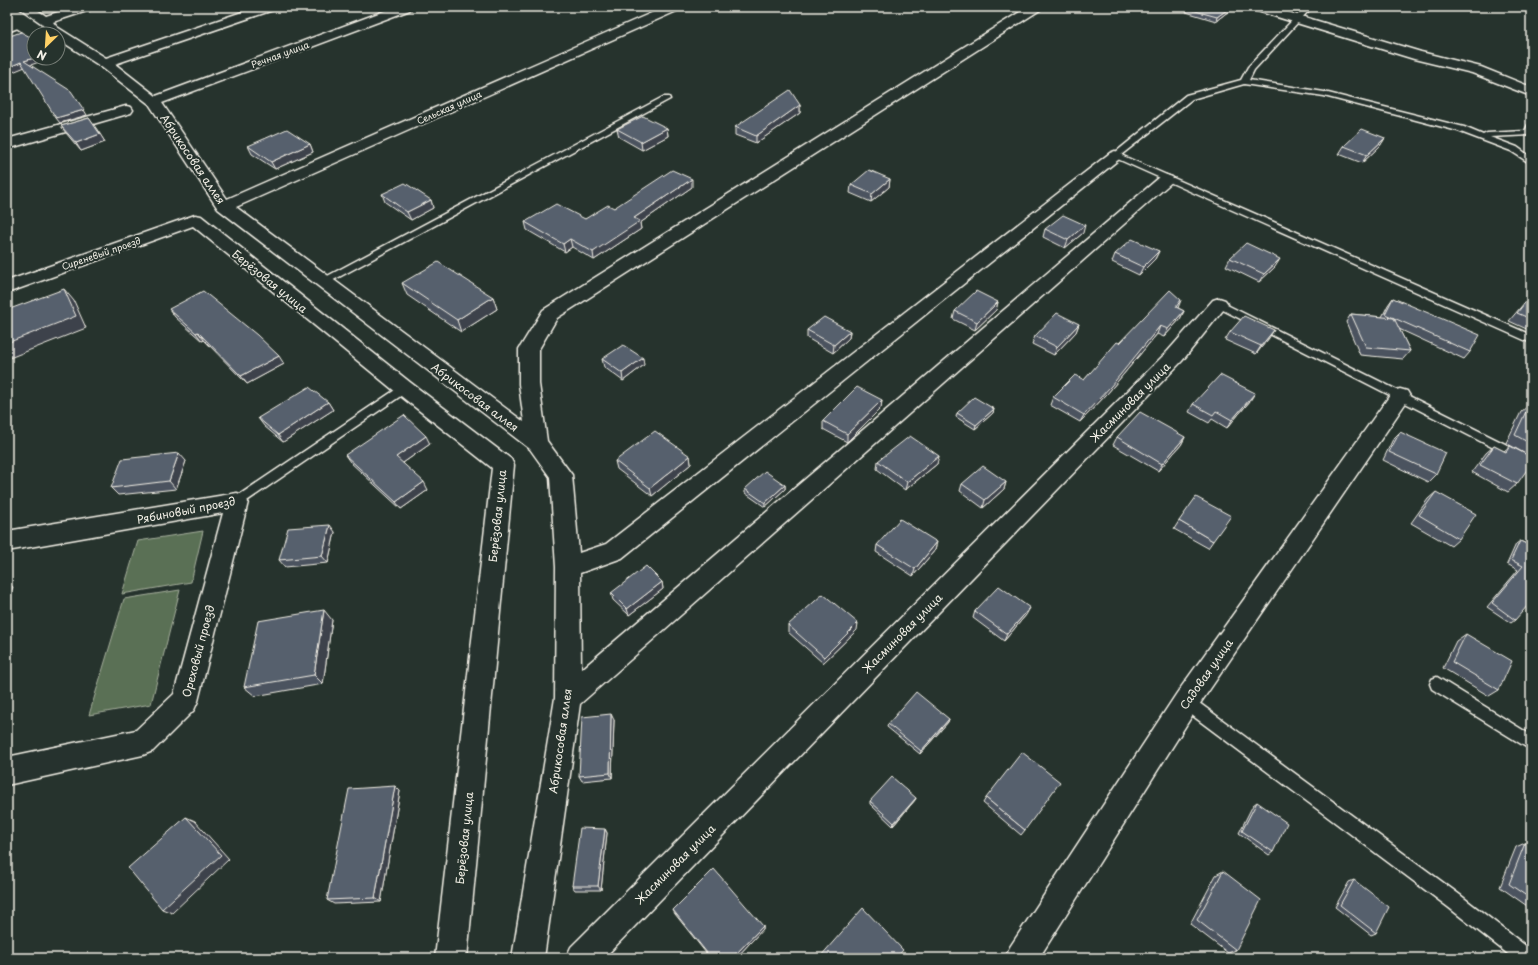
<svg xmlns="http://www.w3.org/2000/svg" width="1538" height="965" viewBox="0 0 1538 965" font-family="'Playpen Sans',sans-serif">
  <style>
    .green { fill: #5a7054; stroke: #a7b09e }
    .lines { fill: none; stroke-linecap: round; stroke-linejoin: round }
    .service-casing { stroke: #f4f1e8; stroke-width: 3 }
    .minor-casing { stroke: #f4f1e8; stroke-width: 3 }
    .service { fill: #26332d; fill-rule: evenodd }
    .minor { fill: #26332d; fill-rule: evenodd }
    .wall { fill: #4b535e; stroke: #f4f1e8 }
    .shaded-wall { fill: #3d434c; stroke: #f4f1e8 }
    .building { fill: #57606d; stroke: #f4f1e8 }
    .labels { text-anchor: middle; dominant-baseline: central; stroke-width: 4; stroke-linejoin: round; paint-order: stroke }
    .far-street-label { font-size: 9px; fill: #f4f1e8; stroke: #26332d }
    .street-label { font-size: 11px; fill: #f4f1e8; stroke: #26332d }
  </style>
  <rect width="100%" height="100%" fill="#26332d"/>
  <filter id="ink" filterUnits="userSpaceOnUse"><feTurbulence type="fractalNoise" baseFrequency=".025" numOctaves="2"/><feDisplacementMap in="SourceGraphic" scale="8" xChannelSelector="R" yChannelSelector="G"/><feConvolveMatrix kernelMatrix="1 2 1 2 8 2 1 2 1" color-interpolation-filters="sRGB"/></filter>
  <g filter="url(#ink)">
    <path class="green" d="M 203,531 L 191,582 L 122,594 L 138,541 Z
      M 180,590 L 151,704 L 89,715 L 124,599 Z"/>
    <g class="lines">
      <g class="service-casing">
        <path id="service" d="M 1305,7 L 1312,7 L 1254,70 L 1249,80 L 1324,92 L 1464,127 L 1483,135 L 1487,133 L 1525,131 L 1528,125 L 1531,125 L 1531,135 L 1490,137 L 1517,147 L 1531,157 L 1531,164 L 1511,151 L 1458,131 L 1324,96 L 1244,84 L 1192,99 L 1121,155 L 1531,335 L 1531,343 L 1111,156 L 1186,95 L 1241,80 L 1248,67 Z
          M 17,30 L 20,32 L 19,33 L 7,38 L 7,34 Z
          M 663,97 L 669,97 L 670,99 L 326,284 L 323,285 L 318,282 L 320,280 Z
          M 1219,301 L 1531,457 L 1531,467 L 1215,306 L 1214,304 L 1215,302 Z
          M 404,384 L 408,385 L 409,388 L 408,391 L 241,505 L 237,507 L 233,505 L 231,502 L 233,499 Z
          M 1437,677 L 1531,735 L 1531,750 L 1432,689 L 1430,684 L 1432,679 Z
          M 1186,695 L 1191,697 L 1460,895 L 1531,950 L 1531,958 L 1513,958 L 1448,907 L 1181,707 L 1179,702 L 1181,697 Z"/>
      </g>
      <g class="minor-casing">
        <path id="minor" d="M 18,7 L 33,7 L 46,16 L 73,7 L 92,7 L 90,10 L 53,22 L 57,27 L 106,58 L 257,7 L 275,7 L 273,10 L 115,64 L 156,96 L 395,7 L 412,7 L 410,10 L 162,103 L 227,199 L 665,7 L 681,7 L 679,10 L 236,207 L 524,422 L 519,384 L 519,349 L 543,310 L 1028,7 L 1042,7 L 1040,10 L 557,318 L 539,349 L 539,384 L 547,441 L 572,475 L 579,553 L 606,544 L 1110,153 L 1115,151 L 1120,153 L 1123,156 L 622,558 L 580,573 L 581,670 L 1160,177 L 1166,175 L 1172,177 L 1174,180 L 580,704 L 544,958 L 512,958 L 555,698 L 556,567 L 550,477 L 530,449 L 218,209 L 149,104 L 100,66 L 58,39 L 58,34 L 49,33 L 41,23 Z
          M 1252,7 L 1271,7 L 1421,52 L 1481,67 L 1531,87 L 1531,96 L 1472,73 L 1414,59 L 1254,10 Z
          M 126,106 L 131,107 L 133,110 L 131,113 L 7,149 L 7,139 Z
          M 195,215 L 201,216 L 411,383 L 511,459 L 514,465 L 467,958 L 435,958 L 492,468 L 397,393 L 193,226 L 7,293 L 7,281 Z
          M 1219,298 L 1225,300 L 1228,304 L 1182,361 L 604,958 L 566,958 L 571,947 L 1168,351 L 1213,300 Z
          M 1400,389 L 1407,391 L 1410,396 L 1407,401 L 1195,711 L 1039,958 L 1005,958 L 1010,947 L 1177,693 L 1393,391 Z
          M 237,493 L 245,496 L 248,502 L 198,701 L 194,710 L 153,751 L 143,755 L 7,785 L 7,757 L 136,730 L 174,694 L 223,513 L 7,551 L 7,531 Z"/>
      </g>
      <use href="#service" class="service"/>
      <use href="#minor" class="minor"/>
    </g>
    <path class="wall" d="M 1190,7 L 1234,7 L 1216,21 L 1186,12 L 1188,9 Z
      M 800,105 L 800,113 L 756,143 L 735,135 L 735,127 Z
      M 89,118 L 105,142 L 81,151 L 66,133 L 61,126 Z
      M 667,128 L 668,136 L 642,150 L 619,137 L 617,129 Z
      M 1385,138 L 1380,146 L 1362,163 L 1339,154 L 1344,146 Z
      M 310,144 L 313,152 L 275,169 L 252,154 L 248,146 Z
      M 890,179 L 889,187 L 871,202 L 850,193 L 851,185 Z
      M 692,187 L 640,223 L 641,229 L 594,260 L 572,247 L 565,252 L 527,230 L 525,222 L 585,219 L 614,208 Z
      M 382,194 L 431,200 L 433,208 L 411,220 L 385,202 Z
      M 1045,229 L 1083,233 L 1065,248 L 1043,237 Z
      M 1159,251 L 1155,259 L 1139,275 L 1112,262 L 1115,254 Z
      M 1230,258 L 1275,267 L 1259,282 L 1226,266 Z
      M 402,283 L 493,297 L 497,309 L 461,332 L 407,295 Z
      M 1531,295 L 1531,331 L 1509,321 Z
      M 1393,298 L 1470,352 L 1464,359 L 1399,329 L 1410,351 L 1403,359 L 1360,355 L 1346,322 L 1351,314 L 1382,317 L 1388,305 Z
      M 1181,300 L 1178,308 L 1184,311 L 1180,319 L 1164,337 L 1157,334 L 1107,394 L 1080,422 L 1050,405 L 1053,397 L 1084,380 L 1119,343 Z
      M 998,302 L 996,310 L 975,330 L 953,319 L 955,311 Z
      M 169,309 L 284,364 L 247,384 L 204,340 L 202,341 L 175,317 Z
      M 1079,324 L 1076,332 L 1054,355 L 1032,344 L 1035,336 Z
      M 807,330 L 850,331 L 849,338 L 833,353 L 807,338 Z
      M 1230,332 L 1269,338 L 1256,354 L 1225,340 Z
      M 602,359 L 644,365 L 623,381 L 604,367 Z
      M 882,400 L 881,408 L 847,442 L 823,429 L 823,421 Z
      M 1250,401 L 1227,428 L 1212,419 L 1209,423 L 1189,412 L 1193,404 Z
      M 328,402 L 333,410 L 283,442 L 264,426 L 258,418 Z
      M 1529,405 L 1531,405 L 1531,457 L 1506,443 L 1521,412 Z
      M 994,409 L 993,413 L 975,429 L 956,417 L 957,413 Z
      M 1400,432 L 1436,474 L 1428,482 L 1383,460 L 1393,439 Z
      M 1117,437 L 1185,437 L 1181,445 L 1158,471 L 1113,445 Z
      M 430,444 L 403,463 L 428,490 L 401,509 L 350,462 L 345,455 Z
      M 1494,446 L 1504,451 L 1510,446 L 1517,484 L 1508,492 L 1472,472 L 1486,453 Z
      M 690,456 L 691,464 L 652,496 L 617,469 L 615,461 Z
      M 939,456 L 937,464 L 905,490 L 877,469 L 878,461 Z
      M 186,461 L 176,489 L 118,495 L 111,488 Z
      M 1006,482 L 1004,489 L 983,508 L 960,491 L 962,484 Z
      M 785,485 L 785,489 L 765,507 L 745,493 L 745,489 Z
      M 1436,492 L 1459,539 L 1451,546 L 1411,523 L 1428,499 Z
      M 1179,521 L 1213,541 L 1208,548 L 1174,529 Z
      M 335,532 L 328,563 L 285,567 L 279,560 Z
      M 1520,541 L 1531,546 L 1515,620 L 1511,623 L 1487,607 L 1518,570 L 1507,564 L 1516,544 Z
      M 877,545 L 935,550 L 913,576 L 876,552 Z
      M 662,582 L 663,589 L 629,615 L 613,600 L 611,593 Z
      M 975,611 L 1026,615 L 1004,641 L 973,618 Z
      M 332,620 L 323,684 L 255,696 L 244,687 Z
      M 788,625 L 857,630 L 823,663 L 788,632 Z
      M 1466,634 L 1499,690 L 1489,696 L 1443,668 L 1456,641 Z
      M 949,719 L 948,722 L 920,754 L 887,727 L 888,724 Z
      M 614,720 L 612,778 L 582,781 L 579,776 Z
      M 395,786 L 400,791 L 381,902 L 334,904 L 327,900 Z
      M 916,798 L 915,800 L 893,826 L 870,804 L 870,801 Z
      M 986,798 L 1025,830 L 1021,835 L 983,803 Z
      M 1257,802 L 1273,852 L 1269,855 L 1239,833 L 1253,805 Z
      M 605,829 L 607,833 L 601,890 L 575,890 L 572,886 Z
      M 1531,841 L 1531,907 L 1530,908 L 1500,887 L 1516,847 L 1525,843 L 1529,846 Z
      M 1223,871 L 1236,950 L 1228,953 L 1190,924 L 1216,875 Z
      M 1354,880 L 1376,933 L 1371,935 L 1335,907 L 1349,882 Z
      M 673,910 L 763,926 L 763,929 L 736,958 L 710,958 L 675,914 Z"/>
    <path class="shaded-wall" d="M 1231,7 L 1234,7 L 1216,21 L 1217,17 Z
      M 34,58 L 50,58 L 28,66 L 24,61 Z
      M 21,62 L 25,67 L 8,74 L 7,73 L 7,68 Z
      M 800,105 L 800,113 L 756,143 L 756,136 Z
      M 84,110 L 87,115 L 60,123 L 56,118 Z
      M 667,128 L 668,136 L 642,150 L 641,142 Z
      M 100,134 L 105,142 L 81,151 L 76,143 Z
      M 1385,138 L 1380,146 L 1362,163 L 1367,155 Z
      M 310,144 L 313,152 L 275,169 L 271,162 Z
      M 692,179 L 692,187 L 640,223 L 641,229 L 594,260 L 593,252 L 634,218 Z
      M 890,179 L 889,187 L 871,202 L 872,194 Z
      M 431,200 L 433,208 L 411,220 L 407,212 Z
      M 1085,225 L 1083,233 L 1065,248 L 1068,240 Z
      M 570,239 L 572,247 L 565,252 L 563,244 Z
      M 1159,251 L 1155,259 L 1139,275 L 1143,267 Z
      M 1280,259 L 1275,267 L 1259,282 L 1264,274 Z
      M 64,289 L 74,301 L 86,328 L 7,359 L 7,343 Z
      M 493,297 L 497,309 L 461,332 L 457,320 Z
      M 998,302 L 996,310 L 975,330 L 977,322 Z
      M 1184,311 L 1180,319 L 1164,337 L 1168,329 Z
      M 1079,324 L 1076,332 L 1054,355 L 1057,347 Z
      M 1160,326 L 1157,334 L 1107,394 L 1080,422 L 1084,415 Z
      M 1274,330 L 1269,338 L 1256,354 L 1261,346 Z
      M 850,331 L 849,338 L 833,353 L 834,345 Z
      M 198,332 L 204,340 L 202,341 L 196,333 Z
      M 279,356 L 284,364 L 247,384 L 241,376 Z
      M 643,358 L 644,365 L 623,381 L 622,373 Z
      M 1255,393 L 1250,401 L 1227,428 L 1232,420 Z
      M 882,400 L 881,408 L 847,442 L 847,434 Z
      M 328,402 L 333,410 L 283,442 L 278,435 Z
      M 994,409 L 993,413 L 975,429 L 976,425 Z
      M 426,436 L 430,444 L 400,465 L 396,457 Z
      M 1185,437 L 1181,445 L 1158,471 L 1162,464 Z
      M 179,453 L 186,461 L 176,489 L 169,481 Z
      M 690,456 L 691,464 L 652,496 L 650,488 Z
      M 939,456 L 937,464 L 905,490 L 907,482 Z
      M 424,482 L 428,490 L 401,509 L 396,502 Z
      M 1006,482 L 1004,489 L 983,508 L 985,500 Z
      M 785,485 L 785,489 L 765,507 L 765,503 Z
      M 330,525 L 335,532 L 328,563 L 322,556 Z
      M 937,542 L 935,550 L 913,576 L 915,569 Z
      M 662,582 L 663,589 L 629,615 L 627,609 Z
      M 7,583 L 13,587 L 7,601 Z
      M 1030,608 L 1026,615 L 1004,641 L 1007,634 Z
      M 324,610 L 332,620 L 323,684 L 314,675 Z
      M 858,623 L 857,630 L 823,663 L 824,657 Z
      M 611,714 L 614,720 L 612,778 L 610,773 Z
      M 949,719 L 948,722 L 920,754 L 921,751 Z
      M 395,786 L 400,791 L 381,902 L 375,898 Z
      M 916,798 L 915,800 L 893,826 L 894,823 Z
      M 186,817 L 195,821 L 229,859 L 172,913 L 162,909 Z
      M 605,829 L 607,833 L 601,890 L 598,886 Z
      M 763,926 L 763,929 L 736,958 L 732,958 Z"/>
    <path class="building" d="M 1190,7 L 1231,7 L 1217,17 L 1188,9 Z
      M 21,32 L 34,39 L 34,58 L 24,61 L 71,91 L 84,110 L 56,118 L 21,62 L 7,68 L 7,37 Z
      M 790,90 L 800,105 L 756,136 L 735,127 Z
      M 643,116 L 667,128 L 641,142 L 617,129 Z
      M 89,118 L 100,134 L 76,143 L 61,126 Z
      M 287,129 L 310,144 L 271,162 L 248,146 Z
      M 1362,129 L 1385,138 L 1367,155 L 1344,146 Z
      M 672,170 L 692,179 L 634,218 L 640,221 L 593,252 L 570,239 L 563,244 L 525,222 L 556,204 L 585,219 L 608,205 L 614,208 Z
      M 869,170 L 890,179 L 872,194 L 851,185 Z
      M 405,183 L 431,200 L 407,212 L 382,194 Z
      M 1063,215 L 1085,225 L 1068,240 L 1045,229 Z
      M 1132,239 L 1159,251 L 1143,267 L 1115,254 Z
      M 1246,243 L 1280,259 L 1264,274 L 1230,258 Z
      M 438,262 L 493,297 L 457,320 L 402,283 Z
      M 64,289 L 76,316 L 7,343 L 7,310 Z
      M 1170,290 L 1181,300 L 1176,307 L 1184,311 L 1168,329 L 1160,326 L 1111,386 L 1084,415 L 1053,397 L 1075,375 L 1084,380 L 1117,342 L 1119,343 Z
      M 203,291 L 257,335 L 279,356 L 241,376 L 198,332 L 196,333 L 169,309 Z
      M 976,291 L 998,302 L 977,322 L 955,311 Z
      M 1531,295 L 1531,319 L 1517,313 Z
      M 1393,298 L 1480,335 L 1470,352 L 1385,314 Z
      M 1057,313 L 1079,324 L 1057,347 L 1035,336 Z
      M 1351,314 L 1394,318 L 1410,351 L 1366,347 Z
      M 1244,316 L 1274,330 L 1261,346 L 1230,332 Z
      M 824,317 L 850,331 L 834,345 L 807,330 Z
      M 623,345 L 643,358 L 622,373 L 602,359 Z
      M 1220,375 L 1255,393 L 1232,420 L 1216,411 L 1213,415 L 1193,404 Z
      M 309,387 L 328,402 L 278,435 L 258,418 Z
      M 857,387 L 882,400 L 847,434 L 823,421 Z
      M 974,397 L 994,409 L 976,425 L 957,413 Z
      M 1529,405 L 1531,405 L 1531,444 L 1515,435 Z
      M 1140,412 L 1185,437 L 1162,464 L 1117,437 Z
      M 404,415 L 426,436 L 396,457 L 424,482 L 396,502 L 345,455 Z
      M 655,431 L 690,456 L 650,488 L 615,461 Z
      M 1400,432 L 1446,453 L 1436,474 L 1389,452 Z
      M 910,436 L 939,456 L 907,482 L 878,461 Z
      M 1494,446 L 1506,452 L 1510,446 L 1531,457 L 1531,464 L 1517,484 L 1480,465 Z
      M 179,453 L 169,481 L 111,488 L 122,459 Z
      M 983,466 L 1006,482 L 985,500 L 962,484 Z
      M 765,471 L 785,485 L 765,503 L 745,489 Z
      M 1436,492 L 1476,514 L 1459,539 L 1419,515 Z
      M 1196,497 L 1231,516 L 1213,541 L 1179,521 Z
      M 900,519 L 937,542 L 915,569 L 877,545 Z
      M 330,525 L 322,556 L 279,560 L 288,528 Z
      M 1520,541 L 1531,546 L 1531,599 L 1529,604 L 1515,620 L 1492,603 L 1523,566 L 1511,560 Z
      M 646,566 L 662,582 L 627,609 L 611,593 Z
      M 999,586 L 1030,608 L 1007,634 L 975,611 Z
      M 823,594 L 858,623 L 824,657 L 788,625 Z
      M 324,610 L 314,675 L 244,687 L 258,621 Z
      M 1466,634 L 1512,661 L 1499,690 L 1452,662 Z
      M 916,692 L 949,719 L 921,751 L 888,724 Z
      M 611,714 L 610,773 L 579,776 L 582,717 Z
      M 1022,752 L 1060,782 L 1025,830 L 986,798 Z
      M 892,777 L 916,798 L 894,823 L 870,801 Z
      M 395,786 L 375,898 L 327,900 L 349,789 Z
      M 1257,802 L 1287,823 L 1273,852 L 1242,831 Z
      M 186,817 L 221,855 L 162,909 L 128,868 Z
      M 580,828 L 605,829 L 598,886 L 572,886 Z
      M 1525,843 L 1531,847 L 1531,899 L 1509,884 Z
      M 714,869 L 763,926 L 732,958 L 711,958 L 673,910 Z
      M 1223,871 L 1261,900 L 1236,950 L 1197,920 Z
      M 1354,880 L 1389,907 L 1376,933 L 1340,905 Z
      M 863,908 L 903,950 L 896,958 L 819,958 Z"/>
  </g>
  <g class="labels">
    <g class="far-street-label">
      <text transform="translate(280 54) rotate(-20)">Речная улица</text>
      <text transform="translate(449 107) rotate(-24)">Сельская улица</text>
      <text transform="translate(101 253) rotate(-19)">Сиреневый проезд</text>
    </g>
    <g class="street-label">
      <text transform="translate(193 159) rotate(56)">Абрикосовая аллея</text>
      <text transform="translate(270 281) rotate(39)">Берёзовая улица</text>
      <text transform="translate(475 397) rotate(37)">Абрикосовая аллея</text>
      <text transform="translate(1130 402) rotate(-45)">Жасминовая улица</text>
      <text transform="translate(186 510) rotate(-11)">Рябиновый проезд</text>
      <text transform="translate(497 516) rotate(-84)">Берёзовая улица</text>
      <text transform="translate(902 633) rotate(-45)">Жасминовая улица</text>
      <text transform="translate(198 651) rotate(-75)">Ореховый проезд</text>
      <text transform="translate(1206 674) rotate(-55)">Садовая улица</text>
      <text transform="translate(560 741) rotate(-82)">Абрикосовая аллея</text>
      <text transform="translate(464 838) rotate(-84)">Берёзовая улица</text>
      <text transform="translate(675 864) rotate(-45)">Жасминовая улица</text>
    </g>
  </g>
  <rect width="1538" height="965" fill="none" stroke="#26332d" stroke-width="24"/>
  <rect x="12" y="12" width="1514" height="941" fill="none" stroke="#f4f1e8" stroke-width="1.5" filter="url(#ink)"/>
  <g transform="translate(46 46) rotate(205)"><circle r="19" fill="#26332d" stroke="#787f78"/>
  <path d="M0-3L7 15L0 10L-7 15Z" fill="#ffd166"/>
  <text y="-6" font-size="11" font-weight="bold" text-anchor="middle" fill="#f4f1e8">N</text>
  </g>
</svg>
